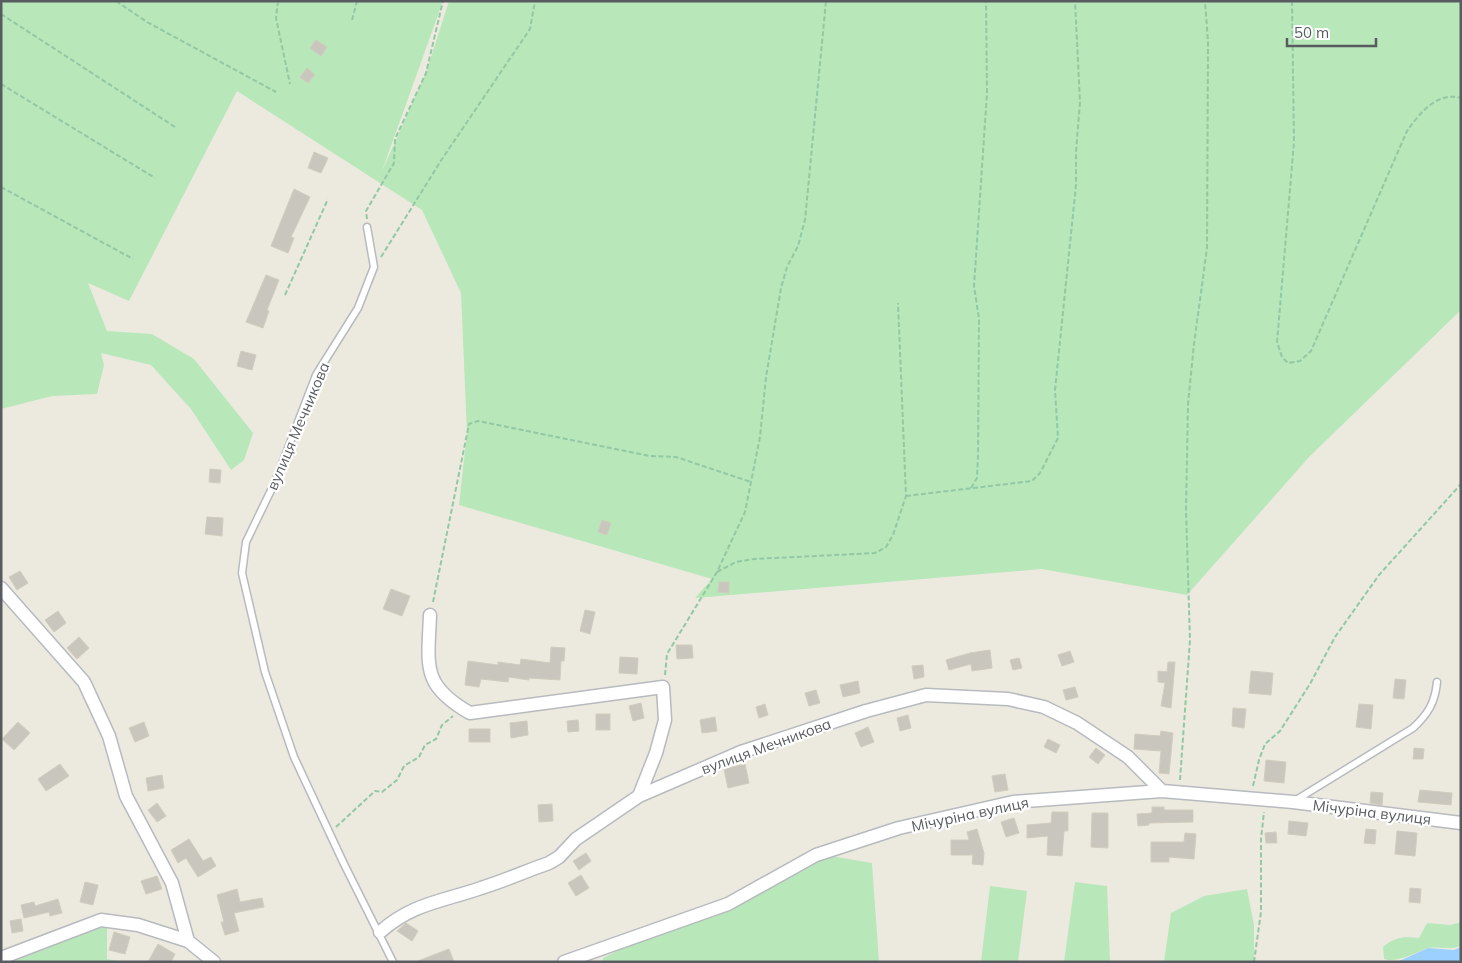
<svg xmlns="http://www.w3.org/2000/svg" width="1462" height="963" viewBox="0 0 1462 963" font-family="Mulish,sans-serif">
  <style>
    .green { fill: #b8e7ba }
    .water { fill: #9cd0ff }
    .building { fill: #c9c6be; stroke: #d1ccbd }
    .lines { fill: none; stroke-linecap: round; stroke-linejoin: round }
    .service-casing { stroke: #b7babf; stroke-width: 9 }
    .minor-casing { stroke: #b7babf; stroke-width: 15 }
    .path { stroke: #92c8a3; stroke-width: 2; stroke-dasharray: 5 2.5; stroke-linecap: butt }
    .service { stroke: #fff; stroke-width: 6 }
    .minor { stroke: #fff; stroke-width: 12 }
    .labels { text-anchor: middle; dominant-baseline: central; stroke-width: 4.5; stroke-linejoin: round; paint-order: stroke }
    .street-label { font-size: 15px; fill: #585c61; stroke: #fff }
  </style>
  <rect width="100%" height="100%" fill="#eceade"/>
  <path class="green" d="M 1,1 L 443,1 L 382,171 L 426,73 L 449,1 L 1461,1 L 1461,310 L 1310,456 L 1187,595 L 1042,569 L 695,598 L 712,579 L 459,505 L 467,433 L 461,293 L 422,210 L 237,91 L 129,301 L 88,283 L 107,331 L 152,334 L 194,359 L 253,433 L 244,460 L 231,470 L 191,409 L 151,365 L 101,353 L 104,365 L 97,394 L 52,396 L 1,409 Z
    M 819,854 L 872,863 L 879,962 L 603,962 L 603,958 Z
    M 1075,882 L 1107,886 L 1110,962 L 1064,962 Z
    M 990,886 L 1027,891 L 1018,962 L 981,962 Z
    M 1247,889 L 1254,925 L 1254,962 L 1164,962 L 1171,913 L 1204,896 Z
    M 1461,922 L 1461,946 C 1447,951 1435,945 1425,949 C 1413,954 1396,963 1384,959 L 1383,947 C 1394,937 1404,936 1419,938 L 1427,923 L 1450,925 Z
    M 107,923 L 107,959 L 123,962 L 1,962 Z"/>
  <path class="water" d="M 1461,947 L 1461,962 L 1397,962 L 1428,948 L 1454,950 Z"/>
  <path class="building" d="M 316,40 L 327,47 L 321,56 L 310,48 Z
    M 307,68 L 315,75 L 308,83 L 300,77 Z
    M 314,152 L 328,158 L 321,173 L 308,168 Z
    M 294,189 L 310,197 L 291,237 L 294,238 L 288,253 L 271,246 Z
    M 266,275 L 279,280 L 267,310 L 269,311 L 263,328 L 246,322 Z
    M 241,351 L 256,355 L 252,370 L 237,366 Z
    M 210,469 L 221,470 L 220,483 L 209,482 Z
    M 207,517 L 223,518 L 222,536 L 205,534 Z
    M 602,520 L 611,523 L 607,535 L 598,532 Z
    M 20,571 L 28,583 L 17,590 L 9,577 Z
    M 719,582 L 729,582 L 729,593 L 718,592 Z
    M 391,589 L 410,596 L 402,616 L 383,609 Z
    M 585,610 L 595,612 L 590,634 L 580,631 Z
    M 58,611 L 66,623 L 54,632 L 45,620 Z
    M 79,637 L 89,648 L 77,659 L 67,648 Z
    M 676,645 L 692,645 L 693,658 L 677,659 Z
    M 551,647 L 565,648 L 564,661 L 561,661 L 560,680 L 529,678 L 529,680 L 509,677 L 508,682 L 481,679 L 479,687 L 465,685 L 468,661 L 498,665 L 498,662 L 520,665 L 521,659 L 550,663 Z
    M 990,650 L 992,668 L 972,671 L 971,664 L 949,670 L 946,660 L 970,653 Z
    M 1070,651 L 1074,662 L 1062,666 L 1058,655 Z
    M 620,657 L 638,658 L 637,674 L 619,673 Z
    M 1019,658 L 1022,668 L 1013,670 L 1010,660 Z
    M 1168,662 L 1175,662 L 1171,708 L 1161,706 L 1165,683 L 1158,682 L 1158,671 L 1167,672 Z
    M 923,665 L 924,677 L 914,679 L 912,666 Z
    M 1251,671 L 1273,673 L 1271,695 L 1249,693 Z
    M 1395,679 L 1406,680 L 1404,699 L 1393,698 Z
    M 858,681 L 860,693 L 843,697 L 840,685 Z
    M 1075,687 L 1078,697 L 1066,700 L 1063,690 Z
    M 816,690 L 820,703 L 809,706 L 805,693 Z
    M 641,703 L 644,718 L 633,721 L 629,706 Z
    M 765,704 L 768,715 L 759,718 L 756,707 Z
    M 1359,704 L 1373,705 L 1371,729 L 1356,727 Z
    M 1233,708 L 1246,709 L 1244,728 L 1232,726 Z
    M 596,714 L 610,714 L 610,730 L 596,730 Z
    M 908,715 L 911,728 L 900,731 L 897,718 Z
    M 715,717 L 717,731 L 702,733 L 700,720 Z
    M 578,720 L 579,731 L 568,732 L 567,721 Z
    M 527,721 L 528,735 L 511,738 L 510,723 Z
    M 18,722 L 30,733 L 14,750 L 2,739 Z
    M 144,722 L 149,736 L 135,742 L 129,728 Z
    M 868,727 L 874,742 L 861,747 L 855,733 Z
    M 469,729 L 490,729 L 490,742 L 469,742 Z
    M 1161,731 L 1173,733 L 1169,774 L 1159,773 L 1161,751 L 1134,749 L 1135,734 L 1160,736 Z
    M 1048,739 L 1060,745 L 1056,753 L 1044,747 Z
    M 1096,748 L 1105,755 L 1098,764 L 1089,757 Z
    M 1414,748 L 1424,749 L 1423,759 L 1413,759 Z
    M 1266,760 L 1286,762 L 1284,783 L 1264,781 Z
    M 60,764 L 69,776 L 46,791 L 38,779 Z
    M 745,764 L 749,783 L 728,788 L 724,769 Z
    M 1005,774 L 1008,790 L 995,792 L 992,776 Z
    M 162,775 L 164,788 L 148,791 L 146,778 Z
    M 1420,790 L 1452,793 L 1451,805 L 1418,802 Z
    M 1371,792 L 1383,793 L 1382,805 L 1370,803 Z
    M 157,803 L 166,816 L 157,822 L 148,810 Z
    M 552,804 L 553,821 L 539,822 L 538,805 Z
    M 1152,807 L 1164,807 L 1164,810 L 1193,810 L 1193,822 L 1149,823 L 1149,825 L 1138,826 L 1137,814 L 1152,813 Z
    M 1052,812 L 1068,812 L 1068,831 L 1064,831 L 1062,856 L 1047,855 L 1048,836 L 1027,838 L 1027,825 L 1051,823 Z
    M 1092,813 L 1108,813 L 1108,848 L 1091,847 Z
    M 1014,818 L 1019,833 L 1006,837 L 1001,822 Z
    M 1289,821 L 1308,823 L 1306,836 L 1288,834 Z
    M 977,829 L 984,853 L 983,865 L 972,864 L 973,855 L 951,855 L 951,840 L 969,840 L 967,832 Z
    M 1366,829 L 1376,830 L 1375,844 L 1364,843 Z
    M 1397,831 L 1417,833 L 1415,856 L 1395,854 Z
    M 1276,832 L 1277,843 L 1266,843 L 1265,833 Z
    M 1185,833 L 1196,834 L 1194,859 L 1169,857 L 1169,862 L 1151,862 L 1151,842 L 1184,842 Z
    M 189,839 L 203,861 L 211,857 L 216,866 L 198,877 L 186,858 L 178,863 L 171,850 Z
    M 586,853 L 591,861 L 579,870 L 573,861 Z
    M 581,875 L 589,888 L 576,896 L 568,883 Z
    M 157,876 L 162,889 L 146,894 L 141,881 Z
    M 85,882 L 98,885 L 93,905 L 80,902 Z
    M 1410,888 L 1421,889 L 1420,903 L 1409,902 Z
    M 237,889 L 240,902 L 262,898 L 264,907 L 234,913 L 239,931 L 225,935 L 221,922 L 224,922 L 217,895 Z
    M 58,899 L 62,913 L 50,916 L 49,912 L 24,918 L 21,905 L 34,902 L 35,906 Z
    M 21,919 L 23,931 L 12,933 L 10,921 Z
    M 406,923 L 418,931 L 412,941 L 397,931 Z
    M 114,932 L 130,937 L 125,954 L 109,950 Z
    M 158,944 L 175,954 L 171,962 L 148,962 Z
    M 449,949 L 454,962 L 418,962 L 418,961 Z"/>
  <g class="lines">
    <g class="service-casing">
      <path id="service" d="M 367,227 L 374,267 L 358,308 L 316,375 L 275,482 L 246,542 L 242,573 L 265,672 L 294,757 L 344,864 L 393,962
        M 1296,800 L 1413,728 C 1428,714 1435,703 1437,682"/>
    </g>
    <g class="minor-casing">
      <path id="minor" d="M 1,588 L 84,682 L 109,736 L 126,796 L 172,883 L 188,941
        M 430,615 C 428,666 421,685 470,713 L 663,687 L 665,720 L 656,753 L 639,796
        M 380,932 C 413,903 441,902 481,888 C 504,881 526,871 549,863 L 559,857 L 576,839 L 639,796 L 741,752 L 866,711 L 926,695 L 1008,699 L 1044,707 L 1077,723 L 1128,757 L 1162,791
        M 1,958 L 101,920 L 138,925 L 188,941 L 214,962
        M 564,962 L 728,904 L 816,855 L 899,828 L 1013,802 L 1162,791 L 1293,802 L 1461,823"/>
    </g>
    <path class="path" d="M 116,1 L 147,22 L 276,92
      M 278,1 L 276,18 L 290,84
      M 1292,1 L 1294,142 L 1277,342 L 1282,357 L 1288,363 L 1300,361 L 1311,351 L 1407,131 C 1419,114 1437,91 1461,98
      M 1,14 L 175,127
      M 352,20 L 357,1
      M 1,84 L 155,178
      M 1,187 L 133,259
      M 367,219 L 366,211 L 394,163 L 395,139 L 426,73 L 443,1
      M 381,257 L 442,159 L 530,29 L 535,1
      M 285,295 L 328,199
      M 971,488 L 977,478 L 978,455 L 979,319 L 974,286 L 987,93 L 986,1
      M 906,496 L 1032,481 L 1040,473 L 1058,438 L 1055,390 L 1076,185 L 1076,152 L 1080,102 L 1075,1
      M 717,572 L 736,562 L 754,559 L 875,553 L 886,547 L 893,535 L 906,496 L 898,303
      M 433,602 L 469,424 L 478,421 L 650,456 L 676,457 L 751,482
      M 665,675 L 667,654 L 717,572 L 745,512 L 760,437 L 766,377 L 781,288 L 787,267 L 798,246 L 805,220 L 826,1
      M 1180,780 L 1190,640 L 1186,510 L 1188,404 L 1194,344 L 1207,248 L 1208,42 L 1205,1
      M 1253,786 L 1259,760 L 1265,744 L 1280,731 L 1310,684 L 1335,637 L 1379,575 L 1461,484
      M 336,827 L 375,791 L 382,792 L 397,780 L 404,766 L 419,757 L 425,745 L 436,739 L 442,725 L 453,716
      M 1254,962 L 1261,912 L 1261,839 L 1264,812"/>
    <use href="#service" class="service"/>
    <use href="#minor" class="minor"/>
  </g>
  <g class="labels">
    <g class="street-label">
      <text transform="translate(298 426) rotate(-67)">вулиця Мечникова</text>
      <text transform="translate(766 746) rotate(-20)">вулиця Мечникова</text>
      <text transform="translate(1372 812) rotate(7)">Мічуріна вулиця</text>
      <text transform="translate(970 814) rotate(-12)">Мічуріна вулиця</text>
    </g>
  </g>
  <rect width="1462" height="963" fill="none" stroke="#585c61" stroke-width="5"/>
  <path d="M1287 38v8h89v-8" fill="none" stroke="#585c61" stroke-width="2.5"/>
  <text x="1294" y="38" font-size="15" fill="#585c61" stroke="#ffffff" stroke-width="4" paint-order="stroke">50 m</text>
</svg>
